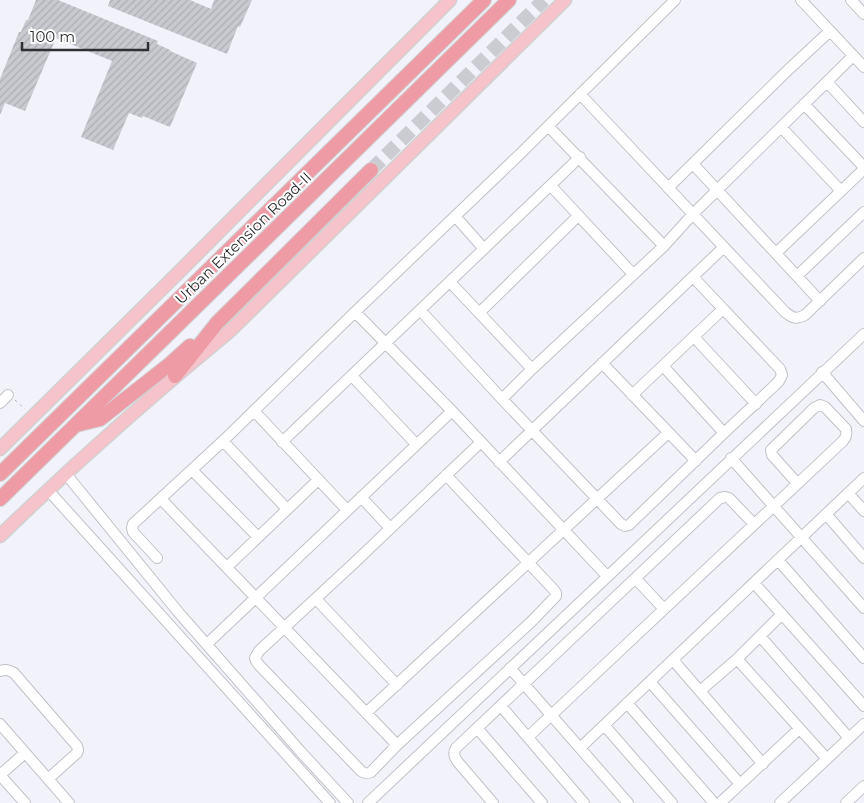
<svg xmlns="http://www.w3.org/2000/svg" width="864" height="803" viewBox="0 0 864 803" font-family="Montserrat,sans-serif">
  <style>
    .building { fill: url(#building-hatch) }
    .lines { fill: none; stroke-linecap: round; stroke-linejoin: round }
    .highway-tunnel { stroke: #cbccd2; stroke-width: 14; stroke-dasharray: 14 7; stroke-linecap: butt }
    .minor-casing { stroke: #c0c2c8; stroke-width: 12 }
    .major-casing { stroke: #d1d1d2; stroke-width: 15 }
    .highway-casing { stroke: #d1d1d2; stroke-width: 16 }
    .path { stroke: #b1b2b8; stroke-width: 1; stroke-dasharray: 2.5 4; stroke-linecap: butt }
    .minor { stroke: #fff; stroke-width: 10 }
    .major { stroke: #f5c3c9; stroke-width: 12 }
    .highway { stroke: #ee9ba5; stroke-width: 14 }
    .labels { text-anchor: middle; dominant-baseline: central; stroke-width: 4; stroke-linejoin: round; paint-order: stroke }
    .street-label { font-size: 15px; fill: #2f2f32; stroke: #fff }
  </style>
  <defs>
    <pattern id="building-hatch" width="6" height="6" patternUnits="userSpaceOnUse" patternTransform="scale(1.25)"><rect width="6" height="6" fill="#c8cad0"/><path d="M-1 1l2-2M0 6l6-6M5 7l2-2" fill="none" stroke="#acaeb3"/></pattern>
  </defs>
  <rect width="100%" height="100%" fill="#f2f3fa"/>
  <path class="building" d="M 36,0 L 58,0 L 158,41 L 157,44 L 170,50 L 170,51 L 197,63 L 170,127 L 143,116 L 142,118 L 129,113 L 113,150 L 81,137 L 112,61 L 56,38 L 25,111 L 5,103 L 0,115 L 0,79 L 19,32 L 21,32 L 26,20 L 28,20 Z
    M 110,0 L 190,0 L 211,9 L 214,0 L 252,0 L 240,27 L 238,26 L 227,54 L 108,6 Z"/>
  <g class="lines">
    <path class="highway-tunnel" d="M 371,170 L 544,0"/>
    <g class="minor-casing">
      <path id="minor" d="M 801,0 L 864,67
        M 851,0 L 864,14
        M 827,82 L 864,122
        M 580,94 L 785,312 C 793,318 795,320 805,315 L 864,258
        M 804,104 L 864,167
        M 548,126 L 664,246
        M 781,127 L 841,191
        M 693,164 L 820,301
        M 551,186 L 633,274
        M 668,188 L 788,70 L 830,31
        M 455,216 L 484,249
        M 776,253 L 864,169
        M 797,276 L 864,212
        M 450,282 L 532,369
        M 420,310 L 502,399 L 621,524 L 625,526 L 629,525 L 724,433 L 774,386 L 779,381 L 782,375 L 780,369 L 693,277
        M 355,312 L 452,411 L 607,576
        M 479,313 L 578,216
        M 694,337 L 756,404
        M 602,363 L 696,461
        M 663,366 L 724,433
        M 822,372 L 864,421
        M 352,376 L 416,444
        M 632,395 L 723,309
        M 502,399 L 532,369 L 664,246 L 693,214 L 853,56
        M 0,403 L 8,395
        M 254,411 L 347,510
        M 223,441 L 287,509
        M 282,442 L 580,157
        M 731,458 L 864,608
        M 499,462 L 724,247
        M 192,470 L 258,537
        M 66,474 L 179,613 L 301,752 L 348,803
        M 446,475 L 554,590 L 556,593 L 556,596 L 531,622 L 397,745 L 371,772 C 367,774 365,774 361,771 L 259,665 L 256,661 L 255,658 L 259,651 L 353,564 L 481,442
        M 48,490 L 330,803
        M 848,493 L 864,511
        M 361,497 L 390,528
        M 161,499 L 397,745
        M 826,514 L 864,558
        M 157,558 L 133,532 L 132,528 L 133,524 L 223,441 L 355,312 L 519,155 L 675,0
        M 778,560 L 864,658
        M 227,567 L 318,480
        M 636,579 L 664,609
        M 754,583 L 864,706
        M 316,599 L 397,685
        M 760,636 L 849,738
        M 207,644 L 452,411
        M 737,659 L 827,759
        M 673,660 L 763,764
        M 510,668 L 628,803
        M 0,671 C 6,669 9,670 14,673 L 77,746 L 78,750 L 77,753 L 48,779
        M 650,682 L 740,784
        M 700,691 L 737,659 L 782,614
        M 627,703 L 714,803
        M 501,706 L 584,803
        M 366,713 L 668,433
        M 0,724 L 69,803
        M 604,725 L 672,803
        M 477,728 L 542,803
        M 528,737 L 843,441 C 846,437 847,435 846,429 L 825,407 L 820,405 L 814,408 L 771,450 L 772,455 L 797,483
        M 580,748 L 864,478
        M 0,775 L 25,803
        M 0,775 L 25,753
        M 368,803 L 864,334
        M 493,803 L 457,761 C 454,756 453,753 456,748 L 720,498 L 725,497 L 729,498 L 754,524
        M 720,803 L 799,729
        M 780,803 L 864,724
        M 846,803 L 864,786"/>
    </g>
    <g class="major-casing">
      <path id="major" d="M 0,449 L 183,268 L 450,0
        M 0,536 C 74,464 152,395 231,330 L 565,0"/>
    </g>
    <g class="highway-casing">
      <path id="highway" d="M 175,376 L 217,323 L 371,170
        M 76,425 L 100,419 L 170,364 L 190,346
        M 0,474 L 484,0
        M 0,499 L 509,0"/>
    </g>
    <path class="path" d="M 15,400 L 25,409"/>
    <use href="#minor" class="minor"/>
    <use href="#major" class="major"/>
    <use href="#highway" class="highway"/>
  </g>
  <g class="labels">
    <g class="street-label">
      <text transform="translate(243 238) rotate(-44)">Urban Extension Road-II</text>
    </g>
  </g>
  <path d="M22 42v8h126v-8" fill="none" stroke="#2f2f32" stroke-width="2.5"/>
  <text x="30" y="42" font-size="15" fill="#2f2f32" stroke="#ffffff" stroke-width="4" paint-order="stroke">100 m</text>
</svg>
